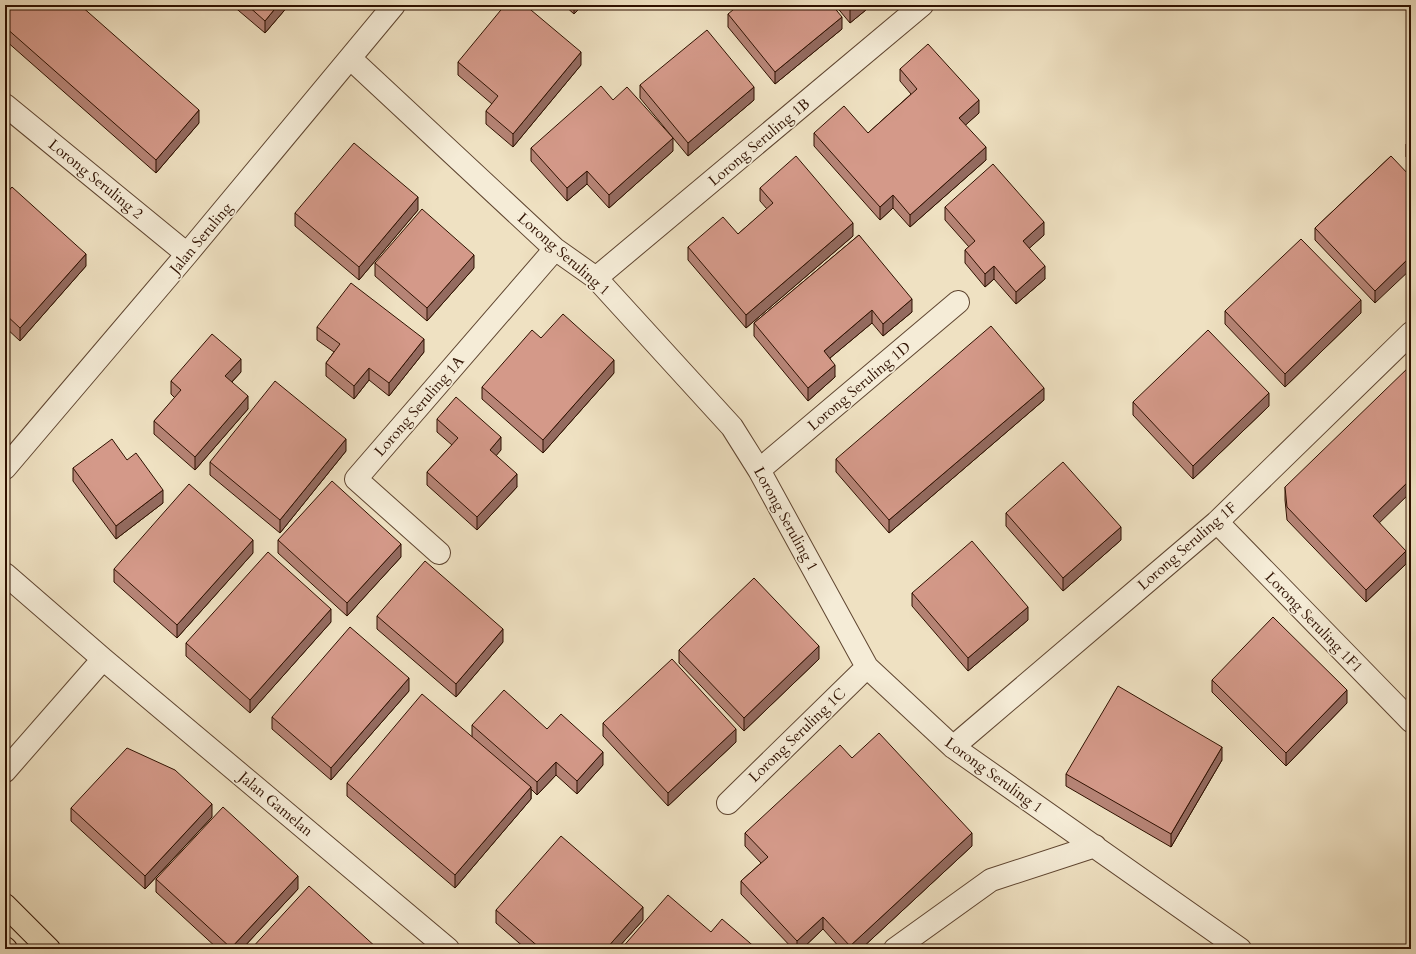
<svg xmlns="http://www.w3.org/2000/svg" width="1416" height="954" viewBox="0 0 1416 954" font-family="Cardo,serif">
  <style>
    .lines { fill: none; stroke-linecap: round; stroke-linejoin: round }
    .street-casing { stroke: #5f4530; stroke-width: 24 }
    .primary-casing { stroke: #2f1100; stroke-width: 24 }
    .street { stroke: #f5ecd7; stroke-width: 22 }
    .primary { stroke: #efe1c2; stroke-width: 22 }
    .wall { fill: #b68476; stroke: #2f1100 }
    .shaded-wall { fill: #946b60; stroke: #2f1100 }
    .building { fill: #d49989; stroke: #2f1100 }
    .labels { text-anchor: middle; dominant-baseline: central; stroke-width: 3.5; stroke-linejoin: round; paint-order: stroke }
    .street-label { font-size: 15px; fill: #2f1100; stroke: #f5ecd7 }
  </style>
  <rect width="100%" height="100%" fill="#efe1c2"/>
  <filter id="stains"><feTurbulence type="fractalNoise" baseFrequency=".005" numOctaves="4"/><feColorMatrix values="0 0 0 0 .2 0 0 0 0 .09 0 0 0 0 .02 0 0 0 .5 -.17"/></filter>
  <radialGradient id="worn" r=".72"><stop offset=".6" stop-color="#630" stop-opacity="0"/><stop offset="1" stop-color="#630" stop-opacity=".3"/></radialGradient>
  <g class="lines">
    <g class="street-casing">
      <path id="street" d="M 351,59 L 555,249 L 596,278 L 732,427 L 759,470 L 867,667 L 953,747 L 1240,949
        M 5,105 L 187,254
        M 596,278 L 922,5
        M 5,468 L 187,254 L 394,5
        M 759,470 L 958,302
        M 1217,522 L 1411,721
        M 439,553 L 356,479 L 555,249
        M 5,574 L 103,659 L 448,949
        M 953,747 L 1217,522 L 1411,333
        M 5,771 L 103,659
        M 728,803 L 867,667
        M 895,949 L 991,880 L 1095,846"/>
    </g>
    <g class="primary-casing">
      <path id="primary" d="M 5,905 L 49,949
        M 5,948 L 6,949"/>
    </g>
    <use href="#street" class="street"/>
    <use href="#primary" class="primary"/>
  </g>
  <path class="wall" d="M 5,5 L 199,123 L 156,173 L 5,40 Z
    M 232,5 L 289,5 L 265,33 Z
    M 564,5 L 583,5 L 574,14 Z
    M 835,5 L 872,5 L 850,23 Z
    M 728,14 L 842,29 L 775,84 L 728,27 Z
    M 458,62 L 581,65 L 513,147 L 486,124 L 486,111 L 492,104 L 458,75 Z
    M 900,69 L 979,113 L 965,125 L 986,160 L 910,227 L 893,208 L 880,220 L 814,146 L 814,133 L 868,133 L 911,94 L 900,81 Z
    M 640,85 L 754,100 L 688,156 L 640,98 Z
    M 613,100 L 673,151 L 609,208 L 587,184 L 567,201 L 531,161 L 531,148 Z
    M 1411,139 L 1411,161 L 1406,157 L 1406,144 Z
    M 1391,156 L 1375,303 L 1315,240 L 1315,228 Z
    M 760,188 L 853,236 L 746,328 L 688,260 L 688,247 L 738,234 L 767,209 L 760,201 Z
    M 5,195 L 86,266 L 20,341 L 5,327 Z
    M 945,207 L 1044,235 L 1029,248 L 1045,279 L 1016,304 L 994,279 L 985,287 L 965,263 L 965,250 L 969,247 L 945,220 Z
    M 418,210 L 359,280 L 295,226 L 295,213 Z
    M 859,235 L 912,312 L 883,336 L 872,323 L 830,358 L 835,377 L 808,401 L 754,336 L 754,323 Z
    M 375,263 L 474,268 L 427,321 L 375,276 Z
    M 1225,311 L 1361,313 L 1285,387 L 1225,324 Z
    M 317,327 L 424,352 L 389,396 L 369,380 L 354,399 L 326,376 L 326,363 L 334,352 L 317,340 Z
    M 541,338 L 614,373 L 543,453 L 482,399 L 482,387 Z
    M 241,372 L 232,382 L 248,409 L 195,470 L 154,434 L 154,421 L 175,398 L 171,394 L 171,381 Z
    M 1044,400 L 889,533 L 836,472 L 836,459 Z
    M 1133,402 L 1269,406 L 1193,479 L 1133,415 Z
    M 437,419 L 501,450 L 496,455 L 517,487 L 477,530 L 427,485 L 427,472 L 452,445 L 437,432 Z
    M 346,451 L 280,533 L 210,475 L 210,462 Z
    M 127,460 L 163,503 L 116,539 L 73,481 L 73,468 Z
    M 1285,487 L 1379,522 L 1406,564 L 1366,602 L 1287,520 L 1285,500 Z
    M 1006,513 L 1121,540 L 1063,591 L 1006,526 Z
    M 278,540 L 401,557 L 347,616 L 278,553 Z
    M 253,553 L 177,638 L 114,582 L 114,569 Z
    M 912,593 L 1028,620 L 968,671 L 912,606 Z
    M 377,616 L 503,642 L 456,697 L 377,629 Z
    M 331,622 L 250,713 L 186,656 L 186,643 Z
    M 679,650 L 819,659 L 744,731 L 679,663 Z
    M 1212,680 L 1347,703 L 1286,766 L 1212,692 Z
    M 409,691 L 331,780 L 272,729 L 272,717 Z
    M 603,723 L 736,742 L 668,806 L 603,736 Z
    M 472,725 L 547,729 L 603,765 L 577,794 L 556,775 L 537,795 L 531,789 L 531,799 L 455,888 L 347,796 L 347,783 L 472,737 Z
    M 852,758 L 972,846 L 861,949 L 841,949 L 823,929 L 802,949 L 793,949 L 741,894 L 741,881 L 761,863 L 745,846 L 745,833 Z
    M 1222,760 L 1171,847 L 1066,786 L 1066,774 Z
    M 71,808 L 212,817 L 145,889 L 71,821 Z
    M 156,879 L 298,889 L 242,949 L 218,949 L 156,892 Z
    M 496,910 L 643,920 L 617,949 L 526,949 L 496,923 Z"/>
  <path class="shaded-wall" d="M 278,5 L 289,5 L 265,33 L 265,21 Z
    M 574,5 L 583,5 L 574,14 Z
    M 856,5 L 872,5 L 850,23 L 850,10 Z
    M 842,17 L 842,29 L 775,84 L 775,72 Z
    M 581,52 L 581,65 L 513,147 L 513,134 Z
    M 754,87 L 754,100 L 688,156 L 688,143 Z
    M 979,100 L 979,113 L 959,131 L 959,118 Z
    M 199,110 L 199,123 L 156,173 L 156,160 Z
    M 673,138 L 673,151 L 609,208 L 609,195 Z
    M 986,147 L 986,160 L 910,227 L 910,215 Z
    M 587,171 L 587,184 L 567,201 L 567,188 Z
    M 893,195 L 893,208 L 880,220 L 880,207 Z
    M 418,197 L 418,210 L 359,280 L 359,267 Z
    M 1044,222 L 1044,235 L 1023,254 L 1023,241 Z
    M 853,223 L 853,236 L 746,328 L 746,315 Z
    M 86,254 L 86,266 L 20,341 L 20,328 Z
    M 474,255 L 474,268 L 427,321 L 427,308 Z
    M 1411,256 L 1411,269 L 1375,303 L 1375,291 Z
    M 994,266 L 994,279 L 985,287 L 985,274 Z
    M 1045,266 L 1045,279 L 1016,304 L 1016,292 Z
    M 912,299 L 912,312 L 883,336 L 883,324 Z
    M 1361,300 L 1361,313 L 1285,387 L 1285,374 Z
    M 872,310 L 872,323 L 824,363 L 824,351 Z
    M 8,334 L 8,347 L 5,350 L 5,338 Z
    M 424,339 L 424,352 L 389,396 L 389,383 Z
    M 241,359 L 241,372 L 225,389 L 225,376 Z
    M 614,360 L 614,373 L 543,453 L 543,440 Z
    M 835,365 L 835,377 L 808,401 L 808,388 Z
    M 369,368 L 369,380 L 354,399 L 354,386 Z
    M 1044,388 L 1044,400 L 889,533 L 889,520 Z
    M 1269,393 L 1269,406 L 1193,479 L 1193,466 Z
    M 248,396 L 248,409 L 195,470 L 195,457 Z
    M 501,437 L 501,450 L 490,463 L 490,450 Z
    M 346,439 L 346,451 L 280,533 L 280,520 Z
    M 517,474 L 517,487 L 477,530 L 477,517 Z
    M 1411,479 L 1411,492 L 1373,529 L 1373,516 Z
    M 163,490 L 163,503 L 116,539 L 116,526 Z
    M 1121,527 L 1121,540 L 1063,591 L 1063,578 Z
    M 253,540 L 253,553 L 177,638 L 177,625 Z
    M 401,544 L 401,557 L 347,616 L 347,603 Z
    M 1406,551 L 1406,564 L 1366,602 L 1366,590 Z
    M 1028,607 L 1028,620 L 968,671 L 968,658 Z
    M 331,609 L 331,622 L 250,713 L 250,700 Z
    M 503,629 L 503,642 L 456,697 L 456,684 Z
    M 819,646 L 819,659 L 744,731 L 744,718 Z
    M 409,678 L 409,691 L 331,780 L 331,768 Z
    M 1347,690 L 1347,703 L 1286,766 L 1286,753 Z
    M 736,729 L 736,742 L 668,806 L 668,793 Z
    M 1222,747 L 1222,760 L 1171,847 L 1171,834 Z
    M 603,752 L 603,765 L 577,794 L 577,781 Z
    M 556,762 L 556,775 L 537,795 L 537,782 Z
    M 531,787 L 531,799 L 455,888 L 455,875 Z
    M 212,804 L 212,817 L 145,889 L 145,876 Z
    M 972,833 L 972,846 L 861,949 L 850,949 L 850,946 Z
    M 298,876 L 298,889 L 242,949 L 231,949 L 231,948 Z
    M 643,907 L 643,920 L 617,949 L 606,949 Z
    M 823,917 L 823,929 L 802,949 L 797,949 L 797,941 Z"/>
  <path class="building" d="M 5,5 L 80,5 L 199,110 L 156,160 L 5,27 Z
    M 247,5 L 278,5 L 265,21 Z
    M 505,5 L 525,5 L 581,52 L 513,134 L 486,111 L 498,96 L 458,62 Z
    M 739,5 L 832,5 L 842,17 L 775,72 L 728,14 Z
    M 846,5 L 856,5 L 850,10 Z
    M 707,30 L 754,87 L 688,143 L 640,85 Z
    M 928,44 L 979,100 L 959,118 L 986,147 L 910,215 L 893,195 L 880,207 L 814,133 L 844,106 L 868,133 L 917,89 L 900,69 Z
    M 601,86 L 613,100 L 627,87 L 673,138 L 609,195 L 587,171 L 567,188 L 531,148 Z
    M 1411,139 L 1411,149 L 1406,144 Z
    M 354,143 L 418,197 L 359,267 L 295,213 Z
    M 796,156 L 853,223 L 746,315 L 688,247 L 723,217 L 738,234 L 773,203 L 760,188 Z
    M 1391,156 L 1411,177 L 1411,256 L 1375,291 L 1315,228 Z
    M 993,164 L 1044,222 L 1023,241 L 1045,266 L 1016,292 L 994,266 L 985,274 L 965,250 L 975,241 L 945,207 Z
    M 12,187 L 86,254 L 20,328 L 5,314 L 5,195 Z
    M 422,209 L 474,255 L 427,308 L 375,263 Z
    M 859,235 L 912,299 L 883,324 L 872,310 L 824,351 L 835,365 L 808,388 L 754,323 Z
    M 1301,239 L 1361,300 L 1285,374 L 1225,311 Z
    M 351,283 L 424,339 L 389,383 L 369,368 L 354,386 L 326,363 L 340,344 L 317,327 Z
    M 563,314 L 614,360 L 543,440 L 482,387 L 532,330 L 541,338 Z
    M 991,326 L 1044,388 L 889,520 L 836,459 Z
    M 1208,330 L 1269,393 L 1193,466 L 1133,402 Z
    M 5,331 L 8,334 L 5,338 Z
    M 212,334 L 241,359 L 225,376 L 248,396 L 195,457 L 154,421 L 181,390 L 171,381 Z
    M 1411,365 L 1411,479 L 1373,516 L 1406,551 L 1366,590 L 1287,507 L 1285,487 Z
    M 275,381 L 346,439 L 280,520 L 210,462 Z
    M 456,397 L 501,437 L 490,450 L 517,474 L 477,517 L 427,472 L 458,438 L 437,419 Z
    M 112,439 L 127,460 L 136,453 L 163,490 L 116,526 L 73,468 Z
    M 1063,462 L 1121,527 L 1063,578 L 1006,513 Z
    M 332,481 L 401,544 L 347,603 L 278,540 Z
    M 189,484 L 253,540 L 177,625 L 114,569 Z
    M 972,541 L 1028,607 L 968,658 L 912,593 Z
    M 268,552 L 331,609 L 250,700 L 186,643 Z
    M 425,561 L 503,629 L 456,684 L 377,616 Z
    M 754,578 L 819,646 L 744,718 L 679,650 Z
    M 1273,617 L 1347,690 L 1286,753 L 1212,680 Z
    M 350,627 L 409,678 L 331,768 L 272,717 Z
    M 672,659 L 736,729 L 668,793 L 603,723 Z
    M 1118,686 L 1222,747 L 1171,834 L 1066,774 Z
    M 504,690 L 547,729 L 561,714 L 603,752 L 577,781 L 556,762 L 537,782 L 472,725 Z
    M 422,694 L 531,787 L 455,875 L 347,783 Z
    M 879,733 L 972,833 L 850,946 L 823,917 L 797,941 L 741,881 L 768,857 L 745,833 L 840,745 L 852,758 Z
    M 127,748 L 175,770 L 212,804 L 145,876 L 71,808 Z
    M 223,807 L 298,876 L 231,948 L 156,879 Z
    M 561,836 L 643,907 L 606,949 L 541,949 L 496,910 Z
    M 309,886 L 378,949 L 251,949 Z
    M 668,895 L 711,932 L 722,919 L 757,949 L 621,949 Z"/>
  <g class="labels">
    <g class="street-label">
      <text transform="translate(759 142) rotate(-40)">Lorong Seruling 1B</text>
      <text transform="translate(96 179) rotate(39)">Lorong Seruling 2</text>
      <text transform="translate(201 238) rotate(-50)">Jalan Seruling</text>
      <text transform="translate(564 254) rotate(41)">Lorong Seruling 1</text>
      <text transform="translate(859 386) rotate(-40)">Lorong Seruling 1D</text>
      <text transform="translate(419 406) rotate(-49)">Lorong Seruling 1A</text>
      <text transform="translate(786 519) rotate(61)">Lorong Seruling 1</text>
      <text transform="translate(1187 546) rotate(-41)">Lorong Seruling 1F</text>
      <text transform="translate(1314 622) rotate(46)">Lorong Seruling 1F1</text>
      <text transform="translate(797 735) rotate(-44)">Lorong Seruling 1C</text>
      <text transform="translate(994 775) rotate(36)">Lorong Seruling 1</text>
      <text transform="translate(276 804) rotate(40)">Jalan Gamelan</text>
    </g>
  </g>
  <rect width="1416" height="954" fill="none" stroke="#efe1c2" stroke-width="20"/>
  <rect x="6" y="6" width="1404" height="942" fill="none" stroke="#2f1100" stroke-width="2"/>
  <rect x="10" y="10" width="1396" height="934" fill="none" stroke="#2f1100"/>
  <rect width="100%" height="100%" filter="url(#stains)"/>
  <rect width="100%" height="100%" fill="url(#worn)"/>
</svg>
